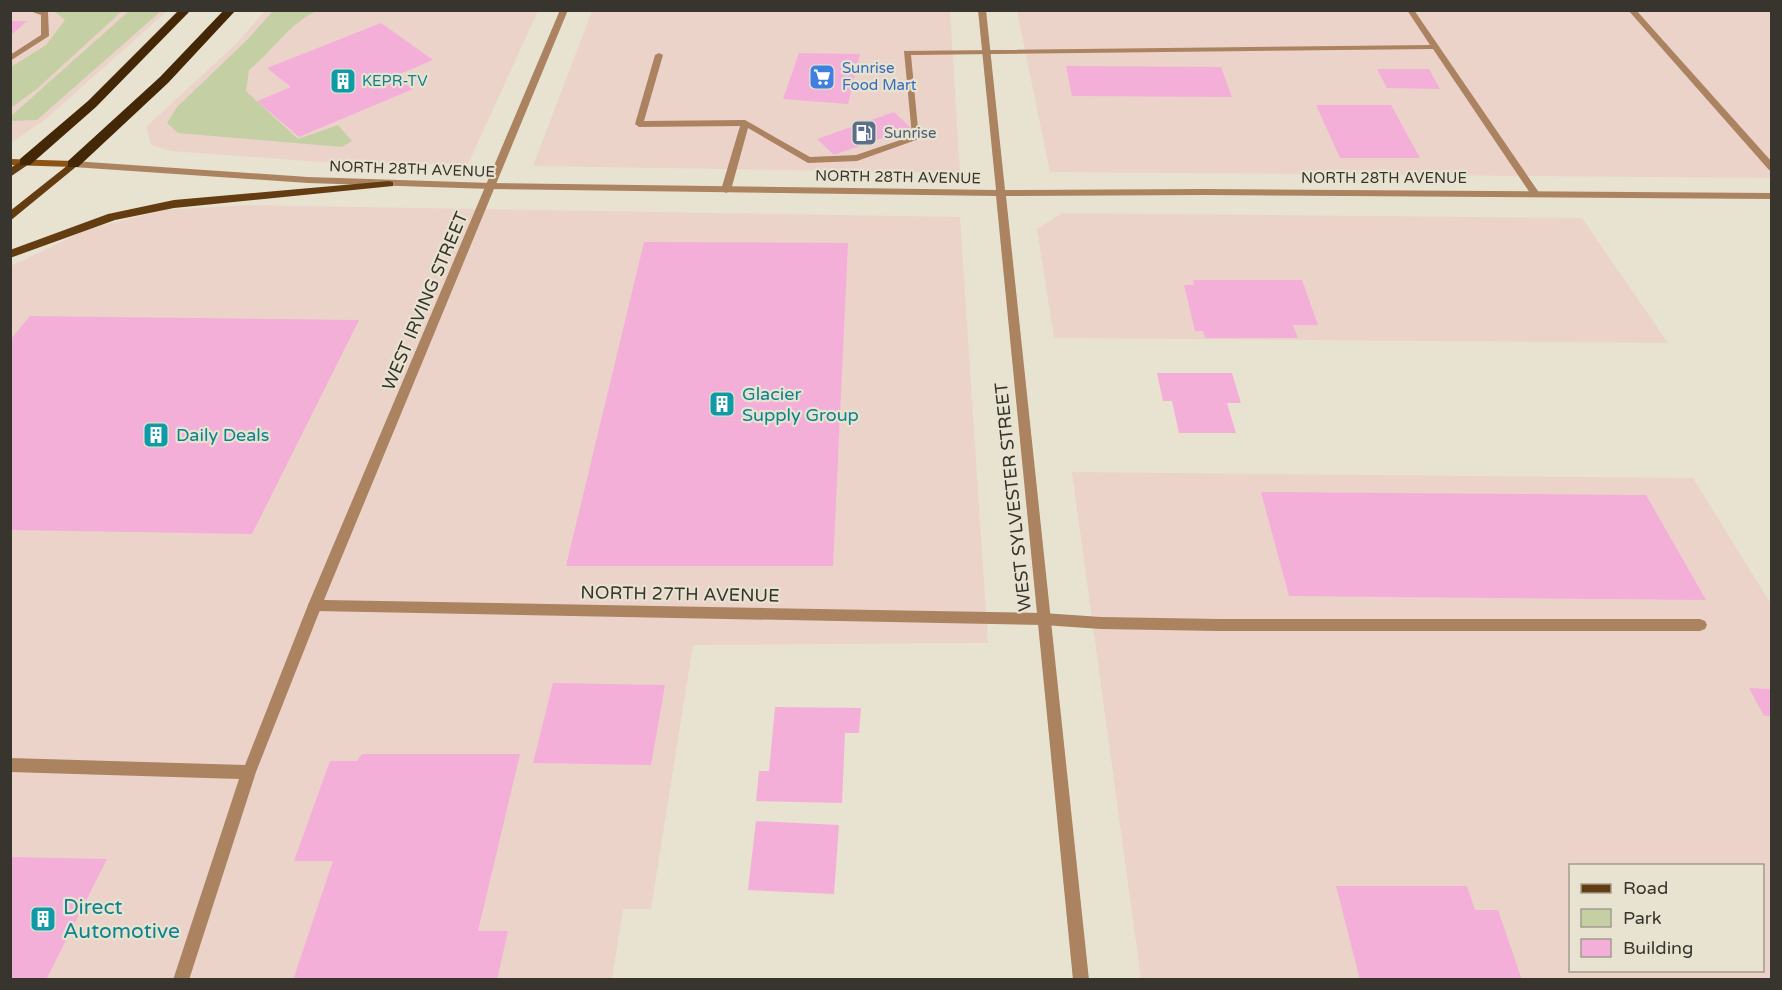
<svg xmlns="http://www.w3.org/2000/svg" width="1782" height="990" viewBox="0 0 1782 990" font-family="'Varela Round',sans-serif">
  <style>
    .commercial { fill: #ebd3ca; fill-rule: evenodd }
    .green { fill: #c4d0a4 }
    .building { fill: #f4afd8 }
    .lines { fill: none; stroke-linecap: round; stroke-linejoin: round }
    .service { fill: #ab8360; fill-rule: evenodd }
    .minor { fill: #ab8360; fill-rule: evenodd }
    .tertiary { fill: #ab8360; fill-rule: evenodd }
    .secondary { fill: #8d5314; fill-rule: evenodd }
    .primary { fill: #643c11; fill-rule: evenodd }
    .motorway { fill: #442707; fill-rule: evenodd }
    .labels { text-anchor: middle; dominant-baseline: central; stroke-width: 4.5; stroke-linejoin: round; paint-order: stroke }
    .far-shop-label { font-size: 15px; fill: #366cbe; stroke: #e8e3d0; text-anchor: start }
    .far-culture-label { font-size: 15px; fill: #0d838f; stroke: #e8e3d0; text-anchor: start }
    .far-service-label { font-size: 15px; fill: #4e5e75; stroke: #e8e3d0; text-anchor: start }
    .far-street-label { font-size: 15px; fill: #37352d; stroke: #e8e3d0 }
    .street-label { font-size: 18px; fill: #37352d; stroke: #e8e3d0 }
    .culture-label { font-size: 18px; fill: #0d838f; stroke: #e8e3d0; text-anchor: start }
    .near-culture-label { font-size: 21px; fill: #0d838f; stroke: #e8e3d0; text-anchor: start }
  </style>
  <rect width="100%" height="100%" fill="#e8e3d0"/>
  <path class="commercial" d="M 11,11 L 167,11 L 47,118 L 11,143 Z
    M 265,11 L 538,11 L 468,164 L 335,163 L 170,151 L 151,145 L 146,127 L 237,43 Z
    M 592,11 L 950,11 L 960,173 L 533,166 Z
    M 1017,11 L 1771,11 L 1771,178 L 1050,172 Z
    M 245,205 L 960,217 L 988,643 L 693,645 L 651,909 L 623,909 L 612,979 L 11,980 L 11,266 L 88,229 L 165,210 Z
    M 1062,213 L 1582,218 L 1668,343 L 1054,338 L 1037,229 Z
    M 1072,472 L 1693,478 L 1771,604 L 1771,979 L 1141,979 ZM 1570,866 L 1762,866 L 1762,970 L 1570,970 Z"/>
  <path class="green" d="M 54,11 L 122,11 L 38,88 L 11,108 L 11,67 L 46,45 L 65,20 Z
    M 129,11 L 161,11 L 37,120 L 11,121 L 11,116 Z
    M 273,11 L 317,11 C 288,24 273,51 249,70 L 246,91 L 298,139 L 338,125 L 352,141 L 342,147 L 178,133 L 167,123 L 177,107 L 246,41 Z"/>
  <path class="building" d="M 10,21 L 27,21 L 10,36 Z
    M 381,23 L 433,60 L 395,76 L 413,89 L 299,137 L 257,101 L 291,87 L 267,68 Z
    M 799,53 L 860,54 L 848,104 L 783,99 Z
    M 1066,66 L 1221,67 L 1232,97 L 1072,96 Z
    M 1377,69 L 1429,69 L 1440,89 L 1387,88 Z
    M 1316,105 L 1391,105 L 1420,158 L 1340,158 Z
    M 894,112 L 911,128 L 834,155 L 817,139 Z
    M 644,242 L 848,243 L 833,566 L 566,566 Z
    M 1193,280 L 1302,280 L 1318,325 L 1293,325 L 1298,338 L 1205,338 L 1203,331 L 1195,331 L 1184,285 L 1194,285 Z
    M 30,316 L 359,320 L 252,534 L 10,530 L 10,340 Z
    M 1157,373 L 1232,373 L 1241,403 L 1227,403 L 1236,433 L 1179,433 L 1172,401 L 1163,401 Z
    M 1261,492 L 1646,495 L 1706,600 L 1289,596 Z
    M 553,683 L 665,685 L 651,765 L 533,763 Z
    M 1749,688 L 1772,689 L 1772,716 L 1764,716 Z
    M 775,707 L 861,708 L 859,733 L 845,733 L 842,803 L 756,801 L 759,771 L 769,771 Z
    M 362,754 L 520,754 L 478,931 L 508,931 L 497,980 L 293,980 L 333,861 L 294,861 L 330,761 L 357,761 Z
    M 756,821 L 839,825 L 834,894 L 748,890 Z
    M 10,857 L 107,859 L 46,980 L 10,980 Z
    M 1336,886 L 1467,886 L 1475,910 L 1498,910 L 1522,980 L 1360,980 Z"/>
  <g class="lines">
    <path class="service" d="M 27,10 L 48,12 L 49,36 L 10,61 L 10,55 L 41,35 L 41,15 Z
      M 1407,10 L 1414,10 L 1540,194 L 1538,196 L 1532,196 L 1433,49 L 911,55 L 919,139 L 857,161 L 808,163 L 748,128 L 731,190 L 726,193 L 721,190 L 740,126 L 639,127 L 635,124 L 655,55 L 659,53 L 663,55 L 644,121 L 745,120 L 810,157 L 856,155 L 912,136 L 904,51 L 1430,45 Z
      M 1628,10 L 1636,10 L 1772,162 L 1772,171 L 1769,170 Z
      M 315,599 L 320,601 L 322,605 L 256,772 L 189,980 L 173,980 L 239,779 L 10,772 L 10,758 L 245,765 L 308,605 L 310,601 Z
      M 1043,613 L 1101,617 L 1219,619 L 1700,619 L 1705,621 L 1707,625 L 1705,629 L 1700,631 L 1219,631 L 1101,629 L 1043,625 L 1038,623 L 1036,619 L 1038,615 Z"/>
    <path class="minor" d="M 560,10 L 568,10 L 324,600 L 1043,613 L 1048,615 L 1050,619 L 1048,623 L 1043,625 L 315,611 L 310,609 L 308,605 Z"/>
    <path class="tertiary" d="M 978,10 L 986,10 L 1005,190 L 1205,189 L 1772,193 L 1772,199 L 1205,195 L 1006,196 L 1089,980 L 1073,980 L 996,196 L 491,189 L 308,183 L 73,167 L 69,164 L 73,161 L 308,177 L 491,183 L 996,190 Z"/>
    <path class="secondary" d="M 10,159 L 73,161 L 77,164 L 73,167 L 10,165 Z"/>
    <path class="primary" d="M 25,159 L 29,160 L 29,164 L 10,177 L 10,168 Z
      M 73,161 L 79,164 L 77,166 L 10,221 L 10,211 Z
      M 389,181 L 393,182 L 393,186 L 174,208 L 115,220 L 10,258 L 10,250 L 108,214 L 174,200 Z"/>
    <path class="motorway" d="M 179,10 L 191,10 L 96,107 L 30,165 L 20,165 L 20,159 L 88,101 Z
      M 224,10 L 236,10 L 168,83 L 78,167 L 68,167 L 68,161 L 160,77 Z"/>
  </g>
  <defs>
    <g id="supermarket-square" transform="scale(1.35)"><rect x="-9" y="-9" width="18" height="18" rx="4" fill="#3f7fe0" stroke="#e8e3d0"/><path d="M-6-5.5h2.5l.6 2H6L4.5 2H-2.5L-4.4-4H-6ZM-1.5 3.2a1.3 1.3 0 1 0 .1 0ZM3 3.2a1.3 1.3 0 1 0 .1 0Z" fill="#fff"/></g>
    <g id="building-square" transform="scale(1.35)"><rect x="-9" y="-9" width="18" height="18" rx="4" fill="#0f9aa8" stroke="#e8e3d0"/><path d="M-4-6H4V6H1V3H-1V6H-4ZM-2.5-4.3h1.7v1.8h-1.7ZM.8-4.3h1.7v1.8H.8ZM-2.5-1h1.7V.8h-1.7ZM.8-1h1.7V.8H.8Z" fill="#fff"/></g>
    <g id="fuel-square" transform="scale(1.35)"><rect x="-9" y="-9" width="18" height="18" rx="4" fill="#5c6f8a" stroke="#e8e3d0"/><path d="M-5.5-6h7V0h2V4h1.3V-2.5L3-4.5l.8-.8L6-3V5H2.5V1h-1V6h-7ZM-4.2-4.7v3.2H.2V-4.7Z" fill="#fff"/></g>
  </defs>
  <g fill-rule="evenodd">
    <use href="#supermarket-square" x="822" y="77"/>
    <use href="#building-square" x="343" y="81"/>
    <use href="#fuel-square" x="864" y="133"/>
    <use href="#building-square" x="722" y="404"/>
    <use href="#building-square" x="156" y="435"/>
    <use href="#building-square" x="43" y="919"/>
  </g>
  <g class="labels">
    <g class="far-shop-label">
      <text x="842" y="68">Sunrise<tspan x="842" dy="17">Food Mart</tspan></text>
    </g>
    <g class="far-culture-label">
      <text x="362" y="81">KEPR-TV</text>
    </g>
    <g class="far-service-label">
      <text x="884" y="133">Sunrise</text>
    </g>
    <g class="far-street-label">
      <text transform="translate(412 169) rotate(2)">NORTH 28TH AVENUE</text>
      <text transform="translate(898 177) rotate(1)">NORTH 28TH AVENUE</text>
      <text x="1384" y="178">NORTH 28TH AVENUE</text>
    </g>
    <g class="street-label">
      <text transform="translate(425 301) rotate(-67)">WEST IRVING STREET</text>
      <text transform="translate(1013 497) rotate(-96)">WEST SYLVESTER STREET</text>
      <text transform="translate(680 594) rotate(1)">NORTH 27TH AVENUE</text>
    </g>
    <g class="culture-label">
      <text x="742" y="394">Glacier<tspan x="742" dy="21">Supply Group</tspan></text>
      <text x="176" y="435">Daily Deals</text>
    </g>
    <g class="near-culture-label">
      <text x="63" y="907">Direct<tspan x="63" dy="24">Automotive</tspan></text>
    </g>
  </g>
  <rect width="1782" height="990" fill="none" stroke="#37352d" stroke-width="24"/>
  <rect x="1569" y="864" width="195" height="108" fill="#e8e3d0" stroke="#a19d8f" stroke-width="1.5"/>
  <rect x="1581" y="884" width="30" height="9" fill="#643c11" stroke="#a19d8f" stroke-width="1.5"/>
  <text x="1623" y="894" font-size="18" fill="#37352d">Road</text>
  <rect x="1581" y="909" width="30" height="18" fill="#c4d0a4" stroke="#a19d8f" stroke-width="1.5"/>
  <text x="1623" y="924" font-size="18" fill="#37352d">Park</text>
  <rect x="1581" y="939" width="30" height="18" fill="#f4afd8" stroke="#a19d8f" stroke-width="1.5"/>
  <text x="1623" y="954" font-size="18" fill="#37352d">Building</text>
</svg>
